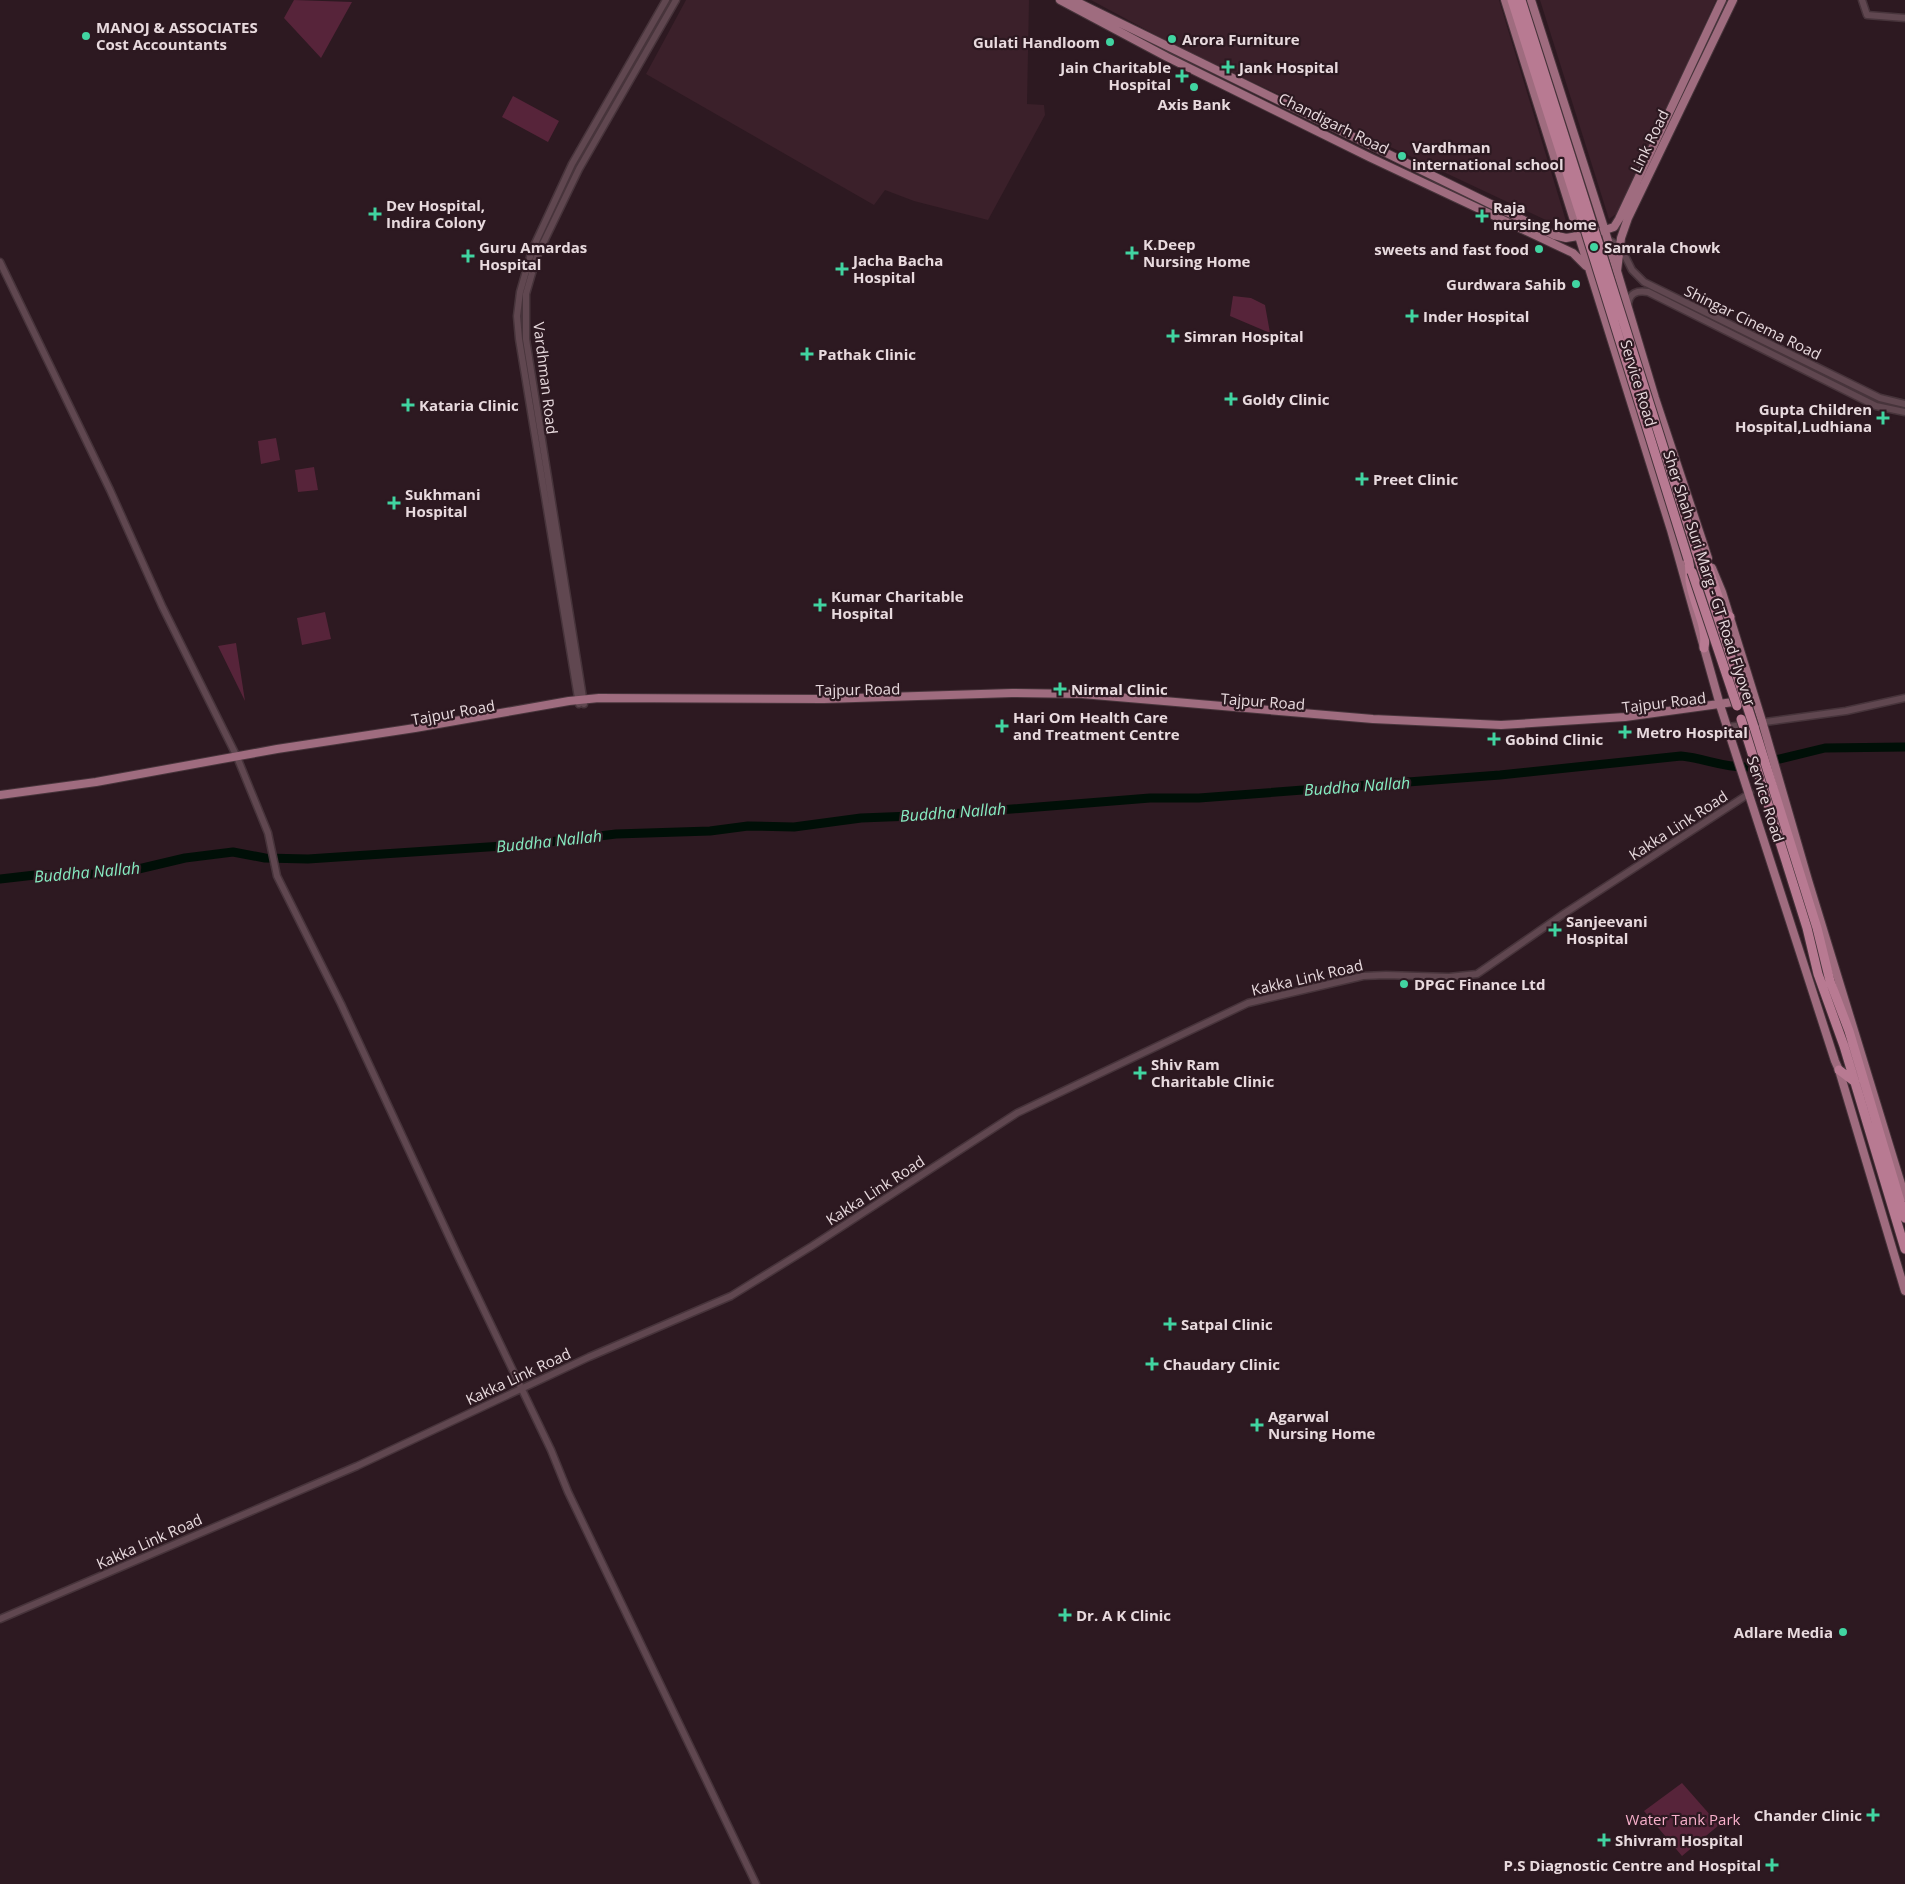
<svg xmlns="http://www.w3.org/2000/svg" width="1905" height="1884" viewBox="0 0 1905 1884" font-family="'Open Sans',sans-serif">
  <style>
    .built { fill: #3b202a }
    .green { fill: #57243a }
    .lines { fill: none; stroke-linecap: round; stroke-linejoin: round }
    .river { stroke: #000f07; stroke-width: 9 }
    .minor-casing { stroke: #47343b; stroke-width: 9 }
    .major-casing { stroke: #47343b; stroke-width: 10 }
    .highway-casing { stroke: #47343b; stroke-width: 11 }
    .minor { stroke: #604750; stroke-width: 6 }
    .major { stroke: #9f6c7f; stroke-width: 8 }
    .highway { stroke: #b87a92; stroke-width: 9 }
    .highway-bridge-casing { stroke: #47343b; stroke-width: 11; stroke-linecap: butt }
    .highway-bridge { stroke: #b87a92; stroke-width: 9 }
    .poi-dot { fill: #41d4a1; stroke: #2d1921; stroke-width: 2 }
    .labels { text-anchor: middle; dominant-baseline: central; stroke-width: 4.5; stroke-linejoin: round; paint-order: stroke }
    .poi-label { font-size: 15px; font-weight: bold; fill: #e8dade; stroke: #2d1921; text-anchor: start }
    .street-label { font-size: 15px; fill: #e8dade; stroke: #2d1921 }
    .park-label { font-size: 15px; fill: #f8b0cb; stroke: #2d1921 }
    .water-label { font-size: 16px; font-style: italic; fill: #87ecc2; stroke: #2d1921 }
  </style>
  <rect width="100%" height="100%" fill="#2d1921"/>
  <path class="built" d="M 686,0 L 1029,0 L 1027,104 L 1044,105 L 1045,115 L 988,220 L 914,201 L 885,190 L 874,205 L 646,74 Z
    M 1091,0 L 1499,0 L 1569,231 L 1180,48 Z
    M 1540,0 L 1716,0 L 1619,212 L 1609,219 Z"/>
  <path class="green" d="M 294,0 L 352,2 L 321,58 L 284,18 Z
    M 513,96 L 559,121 L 548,142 L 502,117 Z
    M 1233,296 L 1251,298 L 1265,305 L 1270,333 L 1230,316 Z
    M 276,438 L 280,460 L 261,464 L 258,441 Z
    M 314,467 L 318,490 L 298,492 L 295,470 Z
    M 325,612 L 331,639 L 302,645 L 297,618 Z
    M 236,643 L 245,701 L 218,646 Z
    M 1682,1783 L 1719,1825 L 1682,1856 L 1644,1811 Z"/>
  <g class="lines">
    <path class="river" d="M 0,879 L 35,875 L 101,874 L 130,871 L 185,858 L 233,852 L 265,858 L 308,859 L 532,844 L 616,834 L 710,831 L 748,826 L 794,827 L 861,818 L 938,815 L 1150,798 L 1199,798 L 1500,775 L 1681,756 C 1704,758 1725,768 1747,767 L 1825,748 L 1905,747"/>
    <g class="minor-casing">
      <path id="minor" d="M 1862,0 L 1867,15 L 1905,18
        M 1608,240 L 1620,246 L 1632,270 L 1644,282 L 1880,398 L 1905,404
        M 0,262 L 110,490 L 162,606 L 237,757 L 268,833 L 277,876 L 341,1004 L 458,1256 L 551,1450 L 568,1492 L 756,1884
        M 1628,305 C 1629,293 1637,290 1648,292 L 1876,406 L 1905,412
        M 579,704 L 519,339 L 517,316 L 520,292 L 532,250 L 572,164 L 666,0
        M 584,704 L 526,339 L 526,294 L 537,256 L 579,169 L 676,0
        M 1728,727 L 1846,711 L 1905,698
        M 0,1619 L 357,1466 L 589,1357 L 731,1296 L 812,1246 L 1017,1113 L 1248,1003 L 1363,976 L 1386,975 L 1449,977 L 1477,974 L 1565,913 L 1750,793"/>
    </g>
    <g class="major-casing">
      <path id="major" d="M 1060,0 L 1167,57 L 1369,157 L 1573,253 L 1586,266
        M 1073,0 L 1554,235 L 1566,238 L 1584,235
        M 1505,0 L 1671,530 L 1720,705 L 1835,1061 L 1839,1070 L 1905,1291
        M 1531,0 L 1605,231 L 1655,398 L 1708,558
        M 1602,231 L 1614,227 L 1619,219 L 1722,0
        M 1617,271 L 1621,238 L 1628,218 L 1733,0
        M 1712,568 L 1722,592 L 1762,721 L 1808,880 L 1905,1197
        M 0,795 L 96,782 L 277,749 L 415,728 L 569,701 L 599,698 L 824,699 L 1012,693 L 1082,694 L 1373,719 L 1501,725 L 1625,717 L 1755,699"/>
    </g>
    <g class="highway-casing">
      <path id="highway" d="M 1512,0 L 1584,226
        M 1521,0 L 1592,223
        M 1694,544 L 1696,551 L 1704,554 L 1723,612 L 1730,617
        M 1688,559 C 1692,572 1688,576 1691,586 C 1695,607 1708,627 1704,648
        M 1754,727 L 1817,928 L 1830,981 L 1849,1031 L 1905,1218
        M 1745,731 L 1807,928 L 1818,974 L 1844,1046 L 1905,1249
        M 1839,1070 L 1855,1082"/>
    </g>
    <use href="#minor" class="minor"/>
    <use href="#major" class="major"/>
    <use href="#highway" class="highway"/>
    <g class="highway-bridge-casing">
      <path id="highway-bridge" d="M 1592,223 L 1694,544
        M 1584,226 L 1688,559
        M 1696,551 L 1754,727
        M 1692,572 L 1737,706
        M 1741,719 L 1745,731"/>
    </g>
    <use href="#highway-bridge" class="highway-bridge"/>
  </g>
  <g class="poi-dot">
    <circle cx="86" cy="36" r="5"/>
    <circle cx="1172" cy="39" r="5"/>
    <circle cx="1110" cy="42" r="5"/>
    <path d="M1225.5 59.5h5v5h5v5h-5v5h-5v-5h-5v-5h5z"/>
    <path d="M1179.5 68.5h5v5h5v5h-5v5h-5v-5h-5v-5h5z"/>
    <circle cx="1194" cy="87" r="5"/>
    <circle cx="1402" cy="156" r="5"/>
    <path d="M372.5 206.5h5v5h5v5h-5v5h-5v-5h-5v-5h5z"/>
    <path d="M1479.5 208.5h5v5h5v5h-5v5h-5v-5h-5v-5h5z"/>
    <circle cx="1594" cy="247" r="5"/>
    <circle cx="1539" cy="249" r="5"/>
    <path d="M1129.5 245.5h5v5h5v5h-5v5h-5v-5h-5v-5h5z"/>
    <path d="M465.5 248.5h5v5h5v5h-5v5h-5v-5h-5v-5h5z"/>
    <path d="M839.5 261.5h5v5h5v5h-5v5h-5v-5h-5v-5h5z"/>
    <circle cx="1576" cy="284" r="5"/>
    <path d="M1409.5 308.5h5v5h5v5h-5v5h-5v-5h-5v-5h5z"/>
    <path d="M1170.5 328.5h5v5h5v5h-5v5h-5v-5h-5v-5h5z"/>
    <path d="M804.5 346.5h5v5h5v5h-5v5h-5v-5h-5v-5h5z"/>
    <path d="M1228.5 391.5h5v5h5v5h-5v5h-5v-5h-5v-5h5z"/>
    <path d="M405.5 397.5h5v5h5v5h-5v5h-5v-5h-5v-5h5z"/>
    <path d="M1880.5 410.5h5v5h5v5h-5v5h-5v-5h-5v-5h5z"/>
    <path d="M1359.5 471.5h5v5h5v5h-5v5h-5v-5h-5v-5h5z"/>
    <path d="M391.5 495.5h5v5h5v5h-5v5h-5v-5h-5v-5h5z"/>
    <path d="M817.5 597.5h5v5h5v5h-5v5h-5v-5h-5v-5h5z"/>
    <path d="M1057.5 681.5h5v5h5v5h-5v5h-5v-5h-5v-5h5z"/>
    <path d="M999.5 718.5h5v5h5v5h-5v5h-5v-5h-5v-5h5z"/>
    <path d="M1622.5 724.5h5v5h5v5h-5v5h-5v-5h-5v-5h5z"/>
    <path d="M1491.5 731.5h5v5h5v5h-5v5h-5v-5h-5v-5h5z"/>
    <path d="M1552.5 922.5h5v5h5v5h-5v5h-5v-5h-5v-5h5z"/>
    <circle cx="1404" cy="984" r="5"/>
    <path d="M1137.5 1065.5h5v5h5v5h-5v5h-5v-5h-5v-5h5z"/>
    <path d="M1167.5 1316.5h5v5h5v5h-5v5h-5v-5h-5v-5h5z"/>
    <path d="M1149.5 1356.5h5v5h5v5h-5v5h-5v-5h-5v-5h5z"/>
    <path d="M1254.5 1417.5h5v5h5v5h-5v5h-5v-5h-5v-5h5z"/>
    <path d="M1062.5 1607.5h5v5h5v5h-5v5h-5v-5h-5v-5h5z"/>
    <circle cx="1843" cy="1632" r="5"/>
    <path d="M1870.5 1807.5h5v5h5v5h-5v5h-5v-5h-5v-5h5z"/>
    <path d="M1601.5 1832.5h5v5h5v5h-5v5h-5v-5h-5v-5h5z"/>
    <path d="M1769.5 1857.5h5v5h5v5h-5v5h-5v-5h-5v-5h5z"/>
  </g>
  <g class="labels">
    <g class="poi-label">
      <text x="96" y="27">MANOJ &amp; ASSOCIATES<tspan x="96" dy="17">Cost Accountants</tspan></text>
      <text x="1182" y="39">Arora Furniture</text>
      <text x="1100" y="42" text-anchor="end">Gulati Handloom</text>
      <text x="1171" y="67" text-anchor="end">Jain Charitable<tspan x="1171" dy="17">Hospital</tspan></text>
      <text x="1239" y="67">Jank Hospital</text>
      <text x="1194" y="104" text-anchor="middle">Axis Bank</text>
      <text x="1412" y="147">Vardhman<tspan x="1412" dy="17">international school</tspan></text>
      <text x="386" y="205">Dev Hospital,<tspan x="386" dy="17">Indira Colony</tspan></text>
      <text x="1493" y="207">Raja<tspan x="1493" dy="17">nursing home</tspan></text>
      <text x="1143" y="244">K.Deep<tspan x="1143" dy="17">Nursing Home</tspan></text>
      <text x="479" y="247">Guru Amardas<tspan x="479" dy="17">Hospital</tspan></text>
      <text x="1604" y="247">Samrala Chowk</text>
      <text x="1529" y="249" text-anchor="end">sweets and fast food</text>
      <text x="853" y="260">Jacha Bacha<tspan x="853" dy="17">Hospital</tspan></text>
      <text x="1566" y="284" text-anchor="end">Gurdwara Sahib</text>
      <text x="1423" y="316">Inder Hospital</text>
      <text x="1184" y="336">Simran Hospital</text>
      <text x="818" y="354">Pathak Clinic</text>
      <text x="1242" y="399">Goldy Clinic</text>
      <text x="419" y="405">Kataria Clinic</text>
      <text x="1872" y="409" text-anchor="end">Gupta Children<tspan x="1872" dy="17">Hospital,Ludhiana</tspan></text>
      <text x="1373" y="479">Preet Clinic</text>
      <text x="405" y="494">Sukhmani<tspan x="405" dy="17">Hospital</tspan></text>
      <text x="831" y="596">Kumar Charitable<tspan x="831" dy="17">Hospital</tspan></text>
      <text x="1071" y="689">Nirmal Clinic</text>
      <text x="1013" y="717">Hari Om Health Care<tspan x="1013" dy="17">and Treatment Centre</tspan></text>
      <text x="1636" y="732">Metro Hospital</text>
      <text x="1505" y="739">Gobind Clinic</text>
      <text x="1566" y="921">Sanjeevani<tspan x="1566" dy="17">Hospital</tspan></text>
      <text x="1414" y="984">DPGC Finance Ltd</text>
      <text x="1151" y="1064">Shiv Ram<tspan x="1151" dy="17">Charitable Clinic</tspan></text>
      <text x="1181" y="1324">Satpal Clinic</text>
      <text x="1163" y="1364">Chaudary Clinic</text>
      <text x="1268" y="1416">Agarwal<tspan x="1268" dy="17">Nursing Home</tspan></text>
      <text x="1076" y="1615">Dr. A K Clinic</text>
      <text x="1833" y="1632" text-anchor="end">Adlare Media</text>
      <text x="1862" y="1815" text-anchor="end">Chander Clinic</text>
      <text x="1615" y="1840">Shivram Hospital</text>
      <text x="1761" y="1865" text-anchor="end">P.S Diagnostic Centre and Hospital</text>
    </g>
    <g class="street-label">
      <text transform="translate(1334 123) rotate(26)">Chandigarh Road</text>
      <text transform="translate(1649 141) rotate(-64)">Link Road</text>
      <text transform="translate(1753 322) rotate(26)">Shingar Cinema Road</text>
      <text transform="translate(546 378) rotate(83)">Vardhman Road</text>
      <text transform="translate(1639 383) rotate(73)">Service Road</text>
      <text transform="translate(1710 578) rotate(72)">Sher Shah Suri Marg - GT Road Flyover</text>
      <text transform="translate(858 689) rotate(-1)">Tajpur Road</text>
      <text transform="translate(1263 701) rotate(4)">Tajpur Road</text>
      <text transform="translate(1664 702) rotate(-7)">Tajpur Road</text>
      <text transform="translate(453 712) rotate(-10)">Tajpur Road</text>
      <text transform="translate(1766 799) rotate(72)">Service Road</text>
      <text transform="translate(1678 825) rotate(-33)">Kakka Link Road</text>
      <text transform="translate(1307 977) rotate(-13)">Kakka Link Road</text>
      <text transform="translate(875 1190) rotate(-33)">Kakka Link Road</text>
      <text transform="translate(518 1376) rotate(-25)">Kakka Link Road</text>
      <text transform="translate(149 1541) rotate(-24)">Kakka Link Road</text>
    </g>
    <g class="park-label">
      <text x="1683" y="1819">Water Tank Park</text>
    </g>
    <g class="water-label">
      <text transform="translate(1357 786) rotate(-4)">Buddha Nallah</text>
      <text transform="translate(953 812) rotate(-4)">Buddha Nallah</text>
      <text transform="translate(549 841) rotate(-6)">Buddha Nallah</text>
      <text transform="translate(87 872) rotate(-5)">Buddha Nallah</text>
    </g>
  </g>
</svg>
